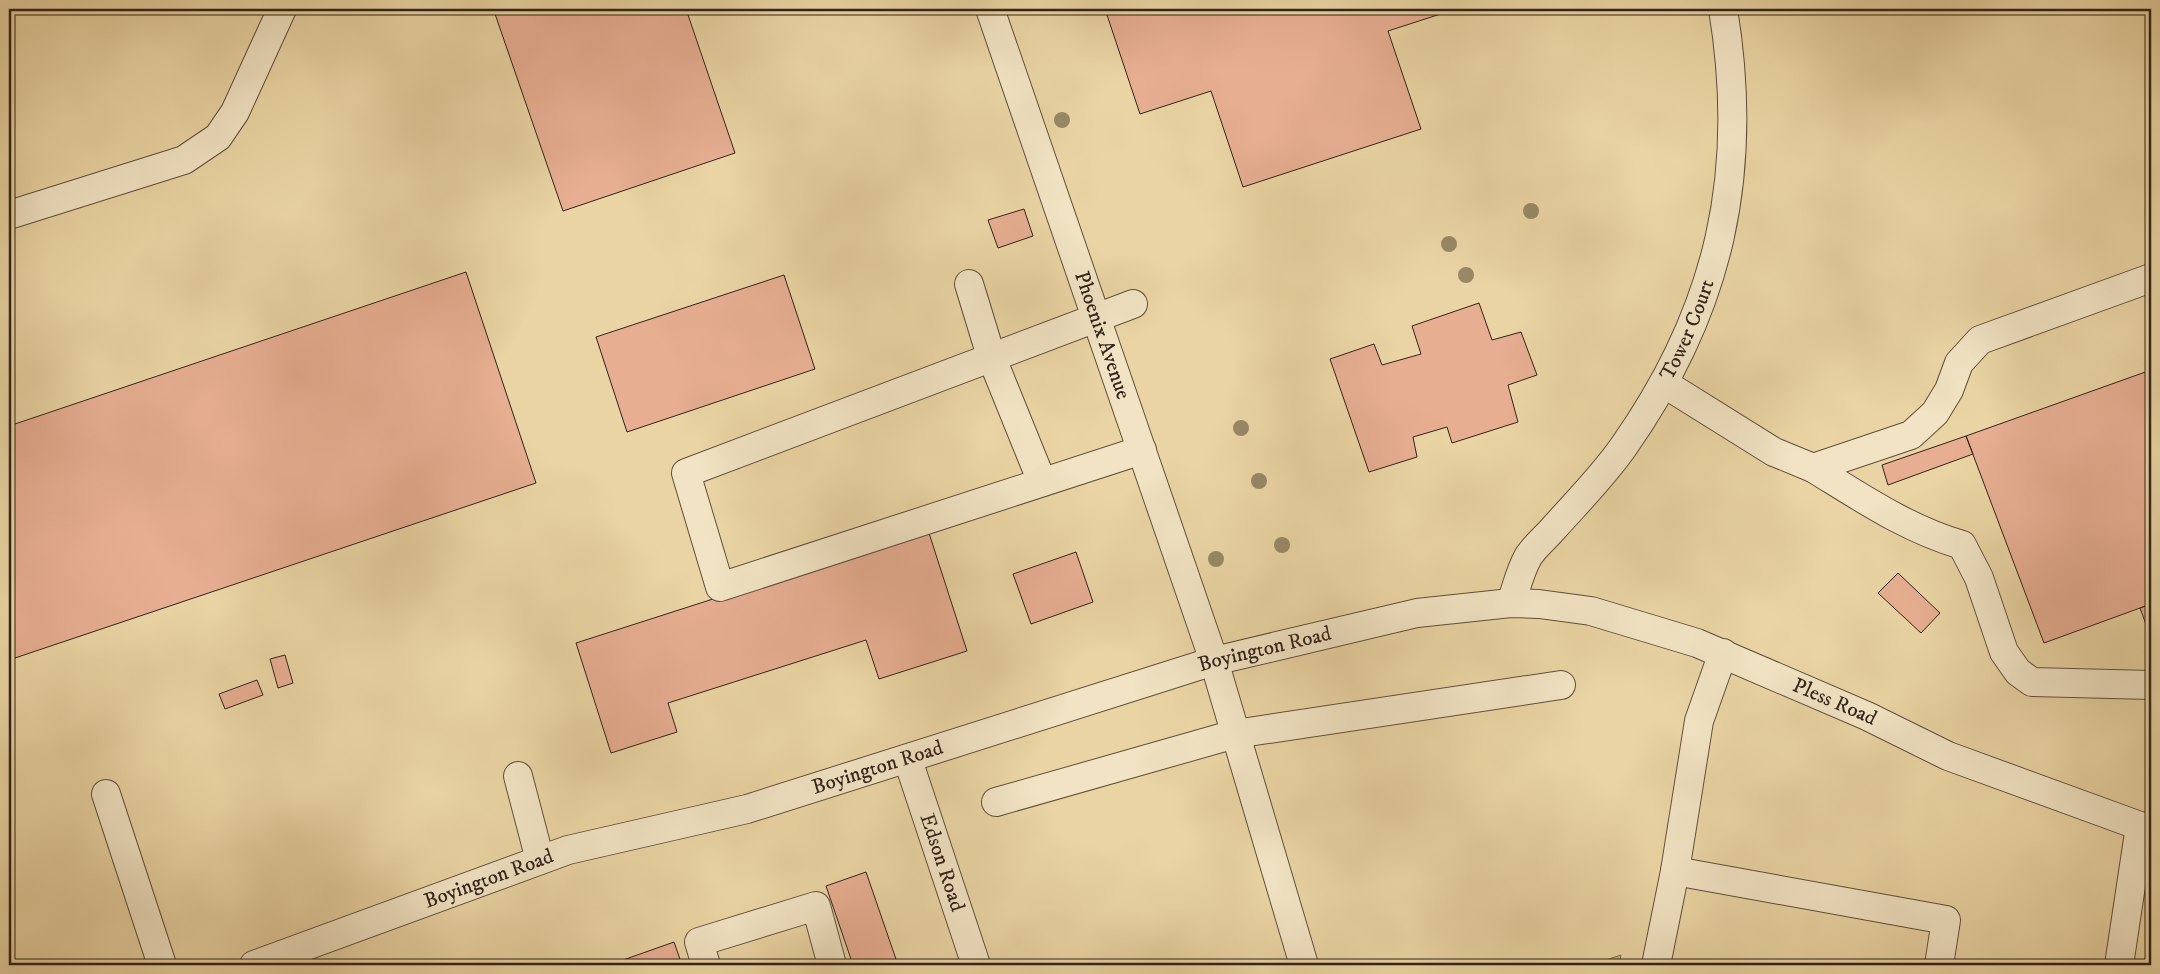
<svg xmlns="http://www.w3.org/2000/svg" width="2160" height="974" viewBox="0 0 2160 974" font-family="'IM FELL DW Pica',serif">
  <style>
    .green { fill: #bebb80; stroke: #786f4e }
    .building { fill: #e7ae92; stroke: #31231b }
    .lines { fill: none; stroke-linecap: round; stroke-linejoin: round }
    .minor-casing { stroke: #5f4f3d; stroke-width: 30 }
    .minor { stroke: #f1e3c3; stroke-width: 28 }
    .tree { fill: #988866 }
    .labels { text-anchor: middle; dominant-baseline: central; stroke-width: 4.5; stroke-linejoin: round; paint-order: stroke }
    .street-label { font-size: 21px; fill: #31231b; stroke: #f1e3c3 }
  </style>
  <rect width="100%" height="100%" fill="#ead4a3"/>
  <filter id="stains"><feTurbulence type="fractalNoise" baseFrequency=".004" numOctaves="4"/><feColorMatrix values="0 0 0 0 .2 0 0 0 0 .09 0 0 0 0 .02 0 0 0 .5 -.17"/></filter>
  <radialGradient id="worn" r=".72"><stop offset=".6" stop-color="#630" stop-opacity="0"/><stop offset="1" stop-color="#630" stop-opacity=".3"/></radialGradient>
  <path class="green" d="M 1621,955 L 1619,965 L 1591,965 Z"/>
  <path class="building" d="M 501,9 L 686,9 L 735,153 L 563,211 L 494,11 Z
    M 1105,9 L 1456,9 L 1388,31 L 1421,129 L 1243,187 L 1211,91 L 1140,114 Z
    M 1024,209 L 1033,236 L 998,248 L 988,220 Z
    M 466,272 L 536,483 L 9,660 L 9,426 Z
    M 784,275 L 815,369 L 627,432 L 596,337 Z
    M 1479,303 L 1492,340 L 1521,332 L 1537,375 L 1508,385 L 1518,422 L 1452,443 L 1447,427 L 1413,437 L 1417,457 L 1369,472 L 1330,359 L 1374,344 L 1382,365 L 1421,354 L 1412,326 Z
    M 2151,370 L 2151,604 L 2044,643 L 1966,436 Z
    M 1966,436 L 1973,454 L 1888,485 L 1882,465 Z
    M 928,530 L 967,651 L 879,679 L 866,640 L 668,703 L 677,732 L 611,753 L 576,643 Z
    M 1076,552 L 1093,602 L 1031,624 L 1013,574 Z
    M 1898,573 L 1940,613 L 1921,633 L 1878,593 Z
    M 2151,604 L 2151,638 L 2140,608 Z
    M 285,655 L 293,683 L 278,688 L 270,659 Z
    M 257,680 L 263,695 L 225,709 L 219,694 Z
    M 866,872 L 898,965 L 853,965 L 826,886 Z
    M 674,942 L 682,965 L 609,965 Z"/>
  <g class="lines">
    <g class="minor-casing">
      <g id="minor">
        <path id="s1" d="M 990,9 L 1214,661 L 1304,965"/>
        <path d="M 9,215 L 184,160 L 218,137 L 235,112 L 282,9"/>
        <path d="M 969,284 L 991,356 L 1042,482"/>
        <path d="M 1133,304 L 686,473 L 720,587 L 1142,450"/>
        <path d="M 1665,384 L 1774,452 L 1813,468 L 1911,435 L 1935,413 L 1949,390 L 1959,363 L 1980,340 L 2151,278"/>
        <path d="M 1813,468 C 1862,498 1907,529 1962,545 L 1979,578 L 2004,652 L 2018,672 L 2032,682 L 2151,685"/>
        <path id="s2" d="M 1511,603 C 1516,589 1520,571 1528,557 C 1534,547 1545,538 1553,529 C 1577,502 1604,475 1624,446 C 1720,309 1750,173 1723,9"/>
        <path id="s3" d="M 908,760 L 976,965"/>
        <path d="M 518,776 L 540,860"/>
        <path d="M 106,794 L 162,965"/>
        <path d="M 996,802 L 1235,734 L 1561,685"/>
        <path d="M 1675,871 L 1946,920 L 1939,965"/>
        <path id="s4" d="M 254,965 L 568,850 L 747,809 L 1214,661 L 1417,613 L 1511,603 L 1539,604 L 1591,611 L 1697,643 L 1867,716 L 1948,756 L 2140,826 L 2151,828"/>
        <path d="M 706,965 L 699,942 L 816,906 L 832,965"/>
        <path d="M 1656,965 L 1675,871 L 1699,721 L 1723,653"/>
        <path d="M 2119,965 L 2140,826"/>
      </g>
    </g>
    <use href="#minor" class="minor"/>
  </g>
  <g class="tree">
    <circle cx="1062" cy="120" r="8"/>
    <circle cx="1531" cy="211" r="8"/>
    <circle cx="1449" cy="244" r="8"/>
    <circle cx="1466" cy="275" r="8"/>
    <circle cx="1241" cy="428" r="8"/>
    <circle cx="1259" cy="481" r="8"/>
    <circle cx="1282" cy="545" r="8"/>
    <circle cx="1216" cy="559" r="8"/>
  </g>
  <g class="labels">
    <g class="street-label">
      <text stroke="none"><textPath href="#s2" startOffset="329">Tower Court</textPath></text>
      <text stroke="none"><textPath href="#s1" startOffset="345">Phoenix Avenue</textPath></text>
      <text stroke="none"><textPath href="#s4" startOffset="1060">Boyington Road</textPath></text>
      <text stroke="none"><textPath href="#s4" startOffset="1652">Pless Road</textPath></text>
      <text stroke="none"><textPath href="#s4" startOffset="655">Boyington Road</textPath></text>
      <text stroke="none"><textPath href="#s3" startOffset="108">Edson Road</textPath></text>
      <text stroke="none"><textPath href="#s4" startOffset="250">Boyington Road</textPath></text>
    </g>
  </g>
  <rect width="2160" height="974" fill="none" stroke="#ead4a3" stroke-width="30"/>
  <rect x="10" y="10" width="2140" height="954" fill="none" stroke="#31231b" stroke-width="2.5"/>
  <rect x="15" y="15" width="2130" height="944" fill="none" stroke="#31231b"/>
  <rect width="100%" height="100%" filter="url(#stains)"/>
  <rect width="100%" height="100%" fill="url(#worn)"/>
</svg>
